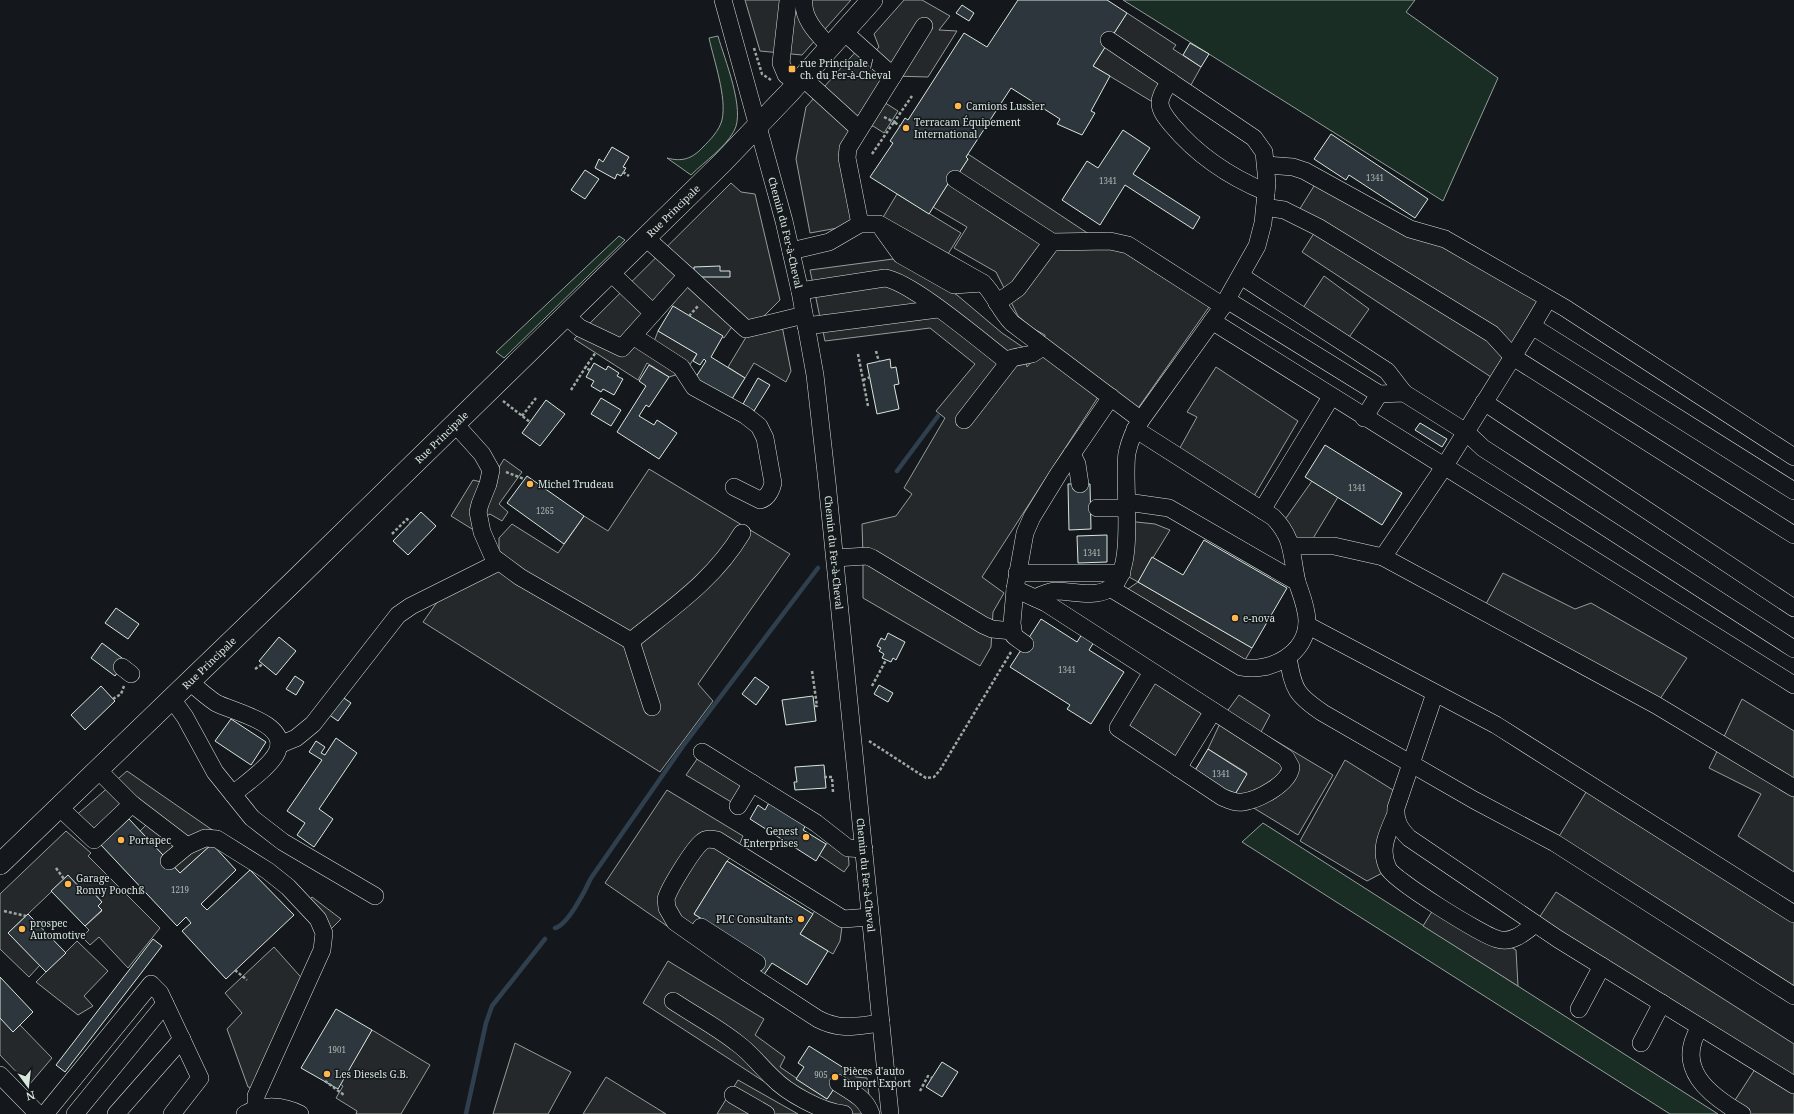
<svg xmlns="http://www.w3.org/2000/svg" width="1794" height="1114" viewBox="0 0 1794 1114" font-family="'Noto Serif',serif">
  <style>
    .green { fill: #1a2d24; stroke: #939e99 }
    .parking { fill: #24282b; stroke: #939e99 }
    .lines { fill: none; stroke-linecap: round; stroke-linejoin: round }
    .stream { stroke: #2f3f4d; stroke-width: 4.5 }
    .building { fill: #2c363c; stroke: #d8e6dc }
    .minor-casing { stroke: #d8e6dc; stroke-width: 18 }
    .major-casing { stroke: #d8e6dc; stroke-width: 22 }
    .path { stroke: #9da8a2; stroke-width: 2.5; stroke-dasharray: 3 2; stroke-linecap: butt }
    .minor { stroke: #14181c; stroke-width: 17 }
    .major { stroke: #14181c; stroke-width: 21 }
    .poi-dot { fill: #ffb74d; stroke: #14181c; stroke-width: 1.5 }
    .labels { text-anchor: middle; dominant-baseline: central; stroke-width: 3; stroke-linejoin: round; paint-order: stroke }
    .number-label { font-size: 8px; fill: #adbab4 }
    .poi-label { font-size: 10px; fill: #d8e6dc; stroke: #14181c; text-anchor: start }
    .street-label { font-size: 10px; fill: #d8e6dc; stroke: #14181c }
  </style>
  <rect width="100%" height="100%" fill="#14181c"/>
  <path class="green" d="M 1123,0 L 1415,0 L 1406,12 L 1498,78 L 1443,201 Z
    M 718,36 C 724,58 746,110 734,131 C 725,148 705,161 691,175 L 667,158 C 682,162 692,159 703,147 C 710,140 719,131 722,120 C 727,97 714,61 709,38 Z
    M 619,236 L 625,240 L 504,358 L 496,352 Z
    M 1263,823 L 1718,1114 L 1670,1114 L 1242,842 Z"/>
  <path class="parking" d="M 745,0 L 851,0 L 802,55 L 760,51 Z
    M 904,0 L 922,0 L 950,16 L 939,30 L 957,31 L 928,77 L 893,76 L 879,99 L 898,111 L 884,133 L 873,126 L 860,129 L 851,142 L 860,224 L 810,233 L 796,159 L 806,107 L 860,47 L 871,56 L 879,47 L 874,34 Z
    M 1127,13 L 1176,45 L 1173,49 L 1201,67 L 1187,92 L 1170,81 L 1161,99 L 1151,101 L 1093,66 Z
    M 968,154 L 1107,246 L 1117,241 L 1214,300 L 1134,414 L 1102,391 L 982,577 L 1004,593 L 993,612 L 991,647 L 980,666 L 863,598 L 863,556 L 862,524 L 896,516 L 912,494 L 904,488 L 945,418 L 936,411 L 975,364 L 930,328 L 825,341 L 810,270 L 893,259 L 957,295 L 1002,333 L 1024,348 L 1027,367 L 1043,347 L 1045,335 L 1032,328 L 1018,316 L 996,272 L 954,248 L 967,227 L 933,207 L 951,179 L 955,179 L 968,159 L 966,157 Z
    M 1319,178 L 1548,299 L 1497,381 L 1302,252 L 1318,227 L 1296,215 Z
    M 731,183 L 741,192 L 755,194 L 780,300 L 752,328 L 781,321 L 791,371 L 786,382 L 754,363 L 745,378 L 728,367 L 751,329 L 736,321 L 724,338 L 664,301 L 633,336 L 652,347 L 658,331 L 697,354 L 685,372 L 669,377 L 647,363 L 638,380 L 574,339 Z
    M 897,194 L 961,233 L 943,262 L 879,224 Z
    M 1324,276 L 1369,309 L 1345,343 L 1299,314 Z
    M 1216,367 L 1298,421 L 1250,503 L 1176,455 L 1197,417 L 1187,412 Z
    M 504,459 L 522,472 L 499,504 L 508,512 L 502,521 L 490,514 L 479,520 L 472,529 L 451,516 L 473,480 L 489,484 Z
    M 649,469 L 790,554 L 698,684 L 713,701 L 660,772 L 423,622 L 447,588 L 499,562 L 499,538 L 512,524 L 558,553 L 584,516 L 608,531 Z
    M 1312,481 L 1338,497 L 1309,545 L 1291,546 L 1281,525 Z
    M 1127,521 L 1155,524 L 1170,530 L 1138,582 L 1252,648 L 1241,667 L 1122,593 L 1138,582 L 1122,573 Z
    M 1503,573 L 1575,609 L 1591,603 L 1687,658 L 1656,705 L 1482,611 Z
    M 1152,672 L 1213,711 L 1178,768 L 1118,728 Z
    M 1239,695 L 1270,715 L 1261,732 L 1333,775 L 1298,835 L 1234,796 L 1247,773 L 1208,749 L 1223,717 Z
    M 1742,699 L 1794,731 L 1794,872 L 1738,836 L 1761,794 L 1709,768 Z
    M 702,752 L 752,783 L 738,806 L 686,775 Z
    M 1345,760 L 1401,795 L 1388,870 L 1367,881 L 1300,841 Z
    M 127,771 L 221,836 L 180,873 L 140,831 L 152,819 L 132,804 L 94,840 L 72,819 Z
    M 1591,784 L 1794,914 L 1794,996 L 1555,843 Z
    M 667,790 L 743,836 L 736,852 L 727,861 L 694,914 L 720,930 L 680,935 L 605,883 Z
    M 66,831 L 91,853 L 88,856 L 160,928 L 128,968 L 99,937 L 90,945 L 82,937 L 89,930 L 85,926 L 102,911 L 98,906 L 102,902 L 90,889 L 85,893 L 68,876 L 8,933 L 40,965 L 29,977 L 0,949 L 0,894 Z
    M 832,836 L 848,848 L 849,865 L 844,872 L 819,855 Z
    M 1556,892 L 1794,1044 L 1794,1114 L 1726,1114 L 1759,1063 L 1535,924 Z
    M 312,897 L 341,919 L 324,936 L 305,905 Z
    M 819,904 L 843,919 L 840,941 L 833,954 L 800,934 Z
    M 1436,905 L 1516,950 L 1518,986 L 1423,926 Z
    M 77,941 L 108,971 L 84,996 L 93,1006 L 78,1015 L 36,982 Z
    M 274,947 L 307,984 L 259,1089 L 248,1087 L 227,1029 L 242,1013 L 225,993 Z
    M 668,961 L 764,1019 L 755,1035 L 785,1057 L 780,1067 L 827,1099 L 847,1070 L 856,1077 L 867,1078 L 871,1114 L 814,1114 L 643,1003 Z
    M 0,1018 L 20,1025 L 52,1058 L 29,1085 L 0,1055 Z
    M 372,1030 L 430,1065 L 401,1114 L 356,1114 L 357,1111 L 336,1098 L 343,1086 L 340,1084 Z
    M 515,1043 L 571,1072 L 548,1114 L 493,1114 Z
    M 606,1077 L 666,1114 L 583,1114 Z
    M 738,1080 L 798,1114 L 717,1114 Z"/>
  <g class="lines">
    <path class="stream" d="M 897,471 L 938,416
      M 555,928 C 568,925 586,889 591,878 L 683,746 L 818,568
      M 466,1114 L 486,1023 L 492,1006 L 545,939"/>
  </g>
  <path class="building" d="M 1018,0 L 1107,0 L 1127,13 L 1093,66 L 1110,76 L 1091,111 L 1095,113 L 1082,135 L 1057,124 L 1060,119 L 1011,88 L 966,157 L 968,159 L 955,179 L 951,179 L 929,214 L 870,177 L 893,143 L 890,141 L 900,126 L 905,118 L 908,120 L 964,33 L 987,47 Z
    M 962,5 L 974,13 L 969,21 L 956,13 Z
    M 1190,43 L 1209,54 L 1201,67 L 1183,55 Z
    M 1123,130 L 1150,148 L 1133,174 L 1200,217 L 1193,229 L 1125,185 L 1100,225 L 1062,200 L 1087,161 L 1098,168 Z
    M 1331,134 L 1428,199 L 1415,218 L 1349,175 L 1346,180 L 1314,159 Z
    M 612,147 L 629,157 L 623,167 L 626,168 L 621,176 L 617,174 L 615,179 L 595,168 L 599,159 L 603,162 Z
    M 585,170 L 599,179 L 585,199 L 571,190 Z
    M 720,266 L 720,271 L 730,271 L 730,277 L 694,277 L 694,267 Z
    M 673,306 L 723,336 L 711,357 L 745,378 L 730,402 L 694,380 L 706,361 L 704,359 L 700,365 L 693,361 L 697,354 L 658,331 Z
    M 890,359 L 891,368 L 896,367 L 899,384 L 894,385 L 899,409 L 877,414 L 867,364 Z
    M 594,363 L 606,370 L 608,366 L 619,373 L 617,376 L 623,379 L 614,395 L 603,389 L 601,392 L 591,386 L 594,381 L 586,377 Z
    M 649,365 L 669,377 L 649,407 L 646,405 L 639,416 L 654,425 L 657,420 L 677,433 L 659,459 L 617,432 L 646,386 L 639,381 Z
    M 758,378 L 770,385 L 754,411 L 743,404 Z
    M 601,398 L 621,410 L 611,426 L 591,414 Z
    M 546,400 L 565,414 L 540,446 L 522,433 Z
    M 1420,423 L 1447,439 L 1442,447 L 1415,430 Z
    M 1325,445 L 1402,493 L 1382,525 L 1305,477 Z
    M 527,476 L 584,516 L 564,544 L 507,503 Z
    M 1068,484 L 1090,484 L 1091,529 L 1069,530 Z
    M 421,512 L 436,526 L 408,555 L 393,541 Z
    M 1107,535 L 1107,562 L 1078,563 L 1077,536 Z
    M 1204,540 L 1287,588 L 1252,648 L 1138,582 L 1152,557 L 1183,575 Z
    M 116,608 L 139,624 L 128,639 L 105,623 Z
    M 1041,619 L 1077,642 L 1082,634 L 1094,642 L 1089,650 L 1124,672 L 1091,724 L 1067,709 L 1070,705 L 1010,667 Z
    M 888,633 L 905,642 L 896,660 L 893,658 L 891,662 L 882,658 L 884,654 L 879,651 L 881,648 L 877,646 L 881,638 L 885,640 Z
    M 279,637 L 296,651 L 276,675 L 259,661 Z
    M 102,643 L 126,661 L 115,676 L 91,658 Z
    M 295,676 L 304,682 L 296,695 L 286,689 Z
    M 755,677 L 769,687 L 756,705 L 742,694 Z
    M 879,685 L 893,693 L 888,702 L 874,694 Z
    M 101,686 L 115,701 L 85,730 L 71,715 Z
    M 341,696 L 351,703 L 338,721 L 328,714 Z
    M 813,696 L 816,721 L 786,725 L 782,700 Z
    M 231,719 L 266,742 L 251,765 L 215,741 Z
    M 336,738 L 357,753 L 319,809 L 333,819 L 314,847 L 297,835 L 305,823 L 287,811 L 322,760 L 309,752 L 316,741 L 325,747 L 321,753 L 325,755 Z
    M 1208,749 L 1247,774 L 1234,796 L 1194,772 Z
    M 824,765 L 826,788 L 795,790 L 794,782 L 797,782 L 795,767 Z
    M 771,799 L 808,822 L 803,830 L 826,844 L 816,861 L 750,819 L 758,805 L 765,810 Z
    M 129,819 L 180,873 L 212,844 L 236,870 L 201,904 L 207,910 L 250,870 L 294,915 L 226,979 L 182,931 L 191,923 L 186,917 L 177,926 L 101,845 Z
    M 727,861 L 813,914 L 800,934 L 828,951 L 807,985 L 772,963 L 763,976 L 752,970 L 761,956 L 694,914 Z
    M 68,875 L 85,893 L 90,889 L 102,902 L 98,906 L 102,910 L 85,926 L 51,891 Z
    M 28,914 L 66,953 L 46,972 L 8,933 Z
    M 153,939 L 162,946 L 65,1072 L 56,1065 Z
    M 0,977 L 33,1012 L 13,1032 L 0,1018 Z
    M 336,1009 L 372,1030 L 338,1089 L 301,1068 Z
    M 809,1046 L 847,1070 L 827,1099 L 796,1079 L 804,1067 L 798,1063 Z
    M 942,1062 L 958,1072 L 942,1097 L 926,1087 Z"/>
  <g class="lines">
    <g class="minor-casing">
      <g id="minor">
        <path id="s1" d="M 723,0 L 784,221 L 800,291 L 815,375 L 827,482 L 890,1114"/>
        <path d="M 804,0 C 802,19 818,34 830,47"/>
        <path d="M 788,1 L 781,63 L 786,75 L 798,83"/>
        <path d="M 844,32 L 893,76"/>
        <path d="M 803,78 L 859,129"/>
        <path d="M 1170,81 C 1166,88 1160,95 1160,103 C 1160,111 1167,119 1172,125 C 1197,155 1230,177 1266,192"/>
        <path d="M 1266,165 L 1293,167 L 1305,171 L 1410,229 L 1445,239 L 1565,308 L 1794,457"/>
        <path d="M 955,179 L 1052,242 L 1110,241 L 1128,245 L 1223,306"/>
        <path d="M 1265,207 L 1284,210 L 1318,227 L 1492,334 L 1513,357 L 1794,535"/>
        <path d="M 860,224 L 847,158 L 848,148 L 924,26"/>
        <path d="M 883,230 L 901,255 L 954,285 L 983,283"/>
        <path d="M 791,251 L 829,242 L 860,224 L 879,224 L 983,283 C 995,295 1000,311 1012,323 L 1141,420"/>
        <path d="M 611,273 L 653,313"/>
        <path d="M 687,275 L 746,329 L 804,315"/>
        <path d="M 1241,276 L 1387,371 L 1404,393"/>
        <path d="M 800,291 L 885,278 C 912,282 983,343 1008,362"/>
        <path d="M 1227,300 L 1379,394 L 1364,418"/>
        <path d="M 997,303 L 1018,288 L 1052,242"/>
        <path d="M 566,316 L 580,328 L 622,348 L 687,275 L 646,238"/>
        <path d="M 1212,321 L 1794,685"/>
        <path d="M 806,326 L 938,309"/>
        <path d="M 1532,326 L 1548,299"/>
        <path d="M 633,336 L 681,367 L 694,387 L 745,415 L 759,426 L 765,438 L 773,483 C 771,491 768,498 760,500 L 734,487"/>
        <path d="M 1379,394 L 1404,393 L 1466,432 L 1483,448 L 1794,649"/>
        <path d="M 1484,402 L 1794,608"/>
        <path d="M 964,420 L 1012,358 L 1032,354 L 1043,347"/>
        <path d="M 455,424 L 482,454 L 491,470 L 488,484 L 480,504 L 478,512 L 482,532 L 493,557 L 520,577 L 631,641 C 673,607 713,581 742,533"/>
        <path d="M 1135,429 L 1273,517 C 1294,538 1291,555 1297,582"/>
        <path d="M 1072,454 L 1077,464 L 1080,484"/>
        <path d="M 1097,508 L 1127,508"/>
        <path d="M 1262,510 L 1331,397"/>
        <path d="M 1291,546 L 1334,546 L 1383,557 L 1656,705 L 1794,788"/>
        <path d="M 1383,557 L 1444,467 L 1532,326 L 1794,491"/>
        <path d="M 835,558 L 867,556 L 872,558 L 983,625 L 992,629 L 1012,631"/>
        <path d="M 1017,573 L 1122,573"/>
        <path d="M 1110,588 L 1241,667 C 1270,673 1307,654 1307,621 C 1307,608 1301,594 1297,582 L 1169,508 L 1127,502"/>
        <path d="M 1015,589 L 1046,603 L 1286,758 L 1291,767 C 1289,784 1258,800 1243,802 C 1235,803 1229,800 1222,797 L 1118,728 L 1152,672"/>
        <path d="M 1035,598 C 1041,595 1048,592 1055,591 C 1073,591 1093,598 1109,589 C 1138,573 1122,483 1127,453 C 1130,440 1134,430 1141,420 L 1223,306 L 1257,246 L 1263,223 L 1267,183 L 1264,152 L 1254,138 L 1109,40"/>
        <path d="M 1307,625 L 1496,725 L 1794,914"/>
        <path d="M 631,641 L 652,707"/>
        <path d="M 1025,644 L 1014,636 L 1012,623 L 1015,589 L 1025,533 L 1032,517 L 1059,473 L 1111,397"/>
        <path d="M 1288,657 C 1293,689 1296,695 1323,713 L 1474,800 L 1555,843 L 1794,996"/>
        <path d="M 122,667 L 131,674"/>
        <path d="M 190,682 C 199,690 207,697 216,703 C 233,712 290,723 277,752 C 271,766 245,784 233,794"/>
        <path d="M 1435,693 L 1396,808 C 1395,821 1400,829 1409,838 L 1558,939 L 1794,1085"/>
        <path d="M 172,699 L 185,717 L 215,772 L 252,818 L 283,842 L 375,896"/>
        <path d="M 279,745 L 296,738 L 313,724 L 398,615 L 411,606 L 499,562"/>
        <path d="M 702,752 L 816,823 L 848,848 L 864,849"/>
        <path d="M 1178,768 L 1213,711"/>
        <path d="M 132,804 L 187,846 L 169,861"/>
        <path d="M 738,806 L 752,783"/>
        <path d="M 59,807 L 94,840 L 132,804 L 98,770"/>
        <path d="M 1395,816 C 1387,834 1379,850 1388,868 C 1393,880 1482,935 1497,939 C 1512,944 1525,932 1535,924"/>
        <path d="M 187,846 L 205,838 L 217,839 L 268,871 L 288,887 L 318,919 L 324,933 L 322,950 L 256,1096 L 256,1109"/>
        <path d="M 870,917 L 843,919 L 717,840 C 711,839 706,838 702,842 C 693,849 669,888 666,899 L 667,908 L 675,922 L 746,972 L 818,1019 C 841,1031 857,1026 881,1023"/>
        <path d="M 701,927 L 757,963"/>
        <path d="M 673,1001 C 694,1015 717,1027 737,1043 C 751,1053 760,1066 772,1077 C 787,1093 822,1112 844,1114"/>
        <path d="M 1579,1009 L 1602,966"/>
        <path d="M 1700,1027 C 1674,1068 1709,1095 1742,1114"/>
        <path d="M 1641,1043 L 1662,1003"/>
        <path d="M 0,1075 L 38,1114"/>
        <path d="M 838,1083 C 851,1092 866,1098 871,1114"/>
        <path d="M 733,1095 L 766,1114"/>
        <path d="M 45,1114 L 151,984 L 160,993 L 200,1078 L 172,1114"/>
        <path d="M 75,1114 L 165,1004"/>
        <path d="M 116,1114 L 182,1039"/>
        <path d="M 245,1114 C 263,1104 283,1105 300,1114"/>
      </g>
    </g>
    <g class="major-casing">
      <g id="major">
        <path id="s2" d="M 0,864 L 293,582 L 722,163 L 789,93 L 872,0"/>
      </g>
    </g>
    <path class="path" d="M 754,48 L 762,74 L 771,80
      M 884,117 L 894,122 L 912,96
      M 872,154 L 894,122 L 900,126
      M 623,172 L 629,176
      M 689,316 L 698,306
      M 876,351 L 879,362
      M 858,354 L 868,406
      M 590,370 L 585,368 L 596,352
      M 863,380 L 870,377
      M 571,390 L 585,368
      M 503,401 L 530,422
      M 522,416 L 536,398
      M 506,472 L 524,479
      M 392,534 L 407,519 L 410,522
      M 255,669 L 263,664
      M 812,671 L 817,706 L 814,706
      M 872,686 L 886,660
      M 113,699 L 121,694 L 124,686
      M 869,741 L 926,778 L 934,777 L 940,770 L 1011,652
      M 824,777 L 832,777 L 833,792
      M 56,868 L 64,879
      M 4,911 L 26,916
      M 235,970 L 247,980
      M 325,1081 L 344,1095
      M 920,1091 L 928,1076 L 932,1078"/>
    <use href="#minor" class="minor"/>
    <use href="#major" class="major"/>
  </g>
  <g class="poi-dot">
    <rect x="788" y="65" width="8" height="8" rx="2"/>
    <circle cx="958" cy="106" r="4"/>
    <circle cx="906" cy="128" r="4"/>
    <circle cx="530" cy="484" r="4"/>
    <circle cx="1235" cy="618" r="4"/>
    <circle cx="806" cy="837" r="4"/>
    <circle cx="121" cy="840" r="4"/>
    <circle cx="68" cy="884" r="4"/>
    <circle cx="801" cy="919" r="4"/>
    <circle cx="22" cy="929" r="4"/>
    <circle cx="327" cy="1074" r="4"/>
    <circle cx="835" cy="1077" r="4"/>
  </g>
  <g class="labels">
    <g class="number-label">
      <text x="1375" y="177">1341</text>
      <text x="1108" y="180">1341</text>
      <text x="1357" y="487">1341</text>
      <text x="545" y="510">1265</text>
      <text x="1092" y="552">1341</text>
      <text x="1067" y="669">1341</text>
      <text x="1221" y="773">1341</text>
      <text x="180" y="889">1219</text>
      <text x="337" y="1049">1901</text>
      <text x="821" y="1074">905</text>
    </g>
    <g class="poi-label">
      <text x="800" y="63">rue Principale /<tspan x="800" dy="12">ch. du Fer-à-Cheval</tspan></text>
      <text x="966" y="106">Camions Lussier</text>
      <text x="914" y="122">Terracam Équipement<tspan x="914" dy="12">International</tspan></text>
      <text x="538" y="484">Michel Trudeau</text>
      <text x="1243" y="618">e-nova</text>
      <text x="798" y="831" text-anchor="end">Genest<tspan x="798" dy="12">Enterprises</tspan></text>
      <text x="129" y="840">Portapec</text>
      <text x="76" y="878">Garage<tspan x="76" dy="12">Ronny Poochß</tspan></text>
      <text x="793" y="919" text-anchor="end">PLC Consultants</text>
      <text x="30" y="923">prospec<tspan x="30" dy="12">Automotive</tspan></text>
      <text x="843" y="1071">Pièces d'auto<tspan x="843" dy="12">Import Export</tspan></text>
      <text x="335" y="1074">Les Diesels G.B.</text>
    </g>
    <g class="street-label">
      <text stroke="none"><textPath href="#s2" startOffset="938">Rue Principale</textPath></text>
      <text stroke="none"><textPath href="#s1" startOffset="241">Chemin du Fer-à-Cheval</textPath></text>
      <text stroke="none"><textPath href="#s2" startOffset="614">Rue Principale</textPath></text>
      <text stroke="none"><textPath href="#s1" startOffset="565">Chemin du Fer-à-Cheval</textPath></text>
      <text stroke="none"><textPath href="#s2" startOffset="290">Rue Principale</textPath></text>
      <text stroke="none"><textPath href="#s1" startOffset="889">Chemin du Fer-à-Cheval</textPath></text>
    </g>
  </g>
  <g transform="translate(28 1086) rotate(165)" stroke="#14181c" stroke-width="3" paint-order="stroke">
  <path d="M0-3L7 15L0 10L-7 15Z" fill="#d8e6dc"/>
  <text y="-6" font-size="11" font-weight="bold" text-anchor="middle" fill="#d8e6dc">N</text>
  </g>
</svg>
